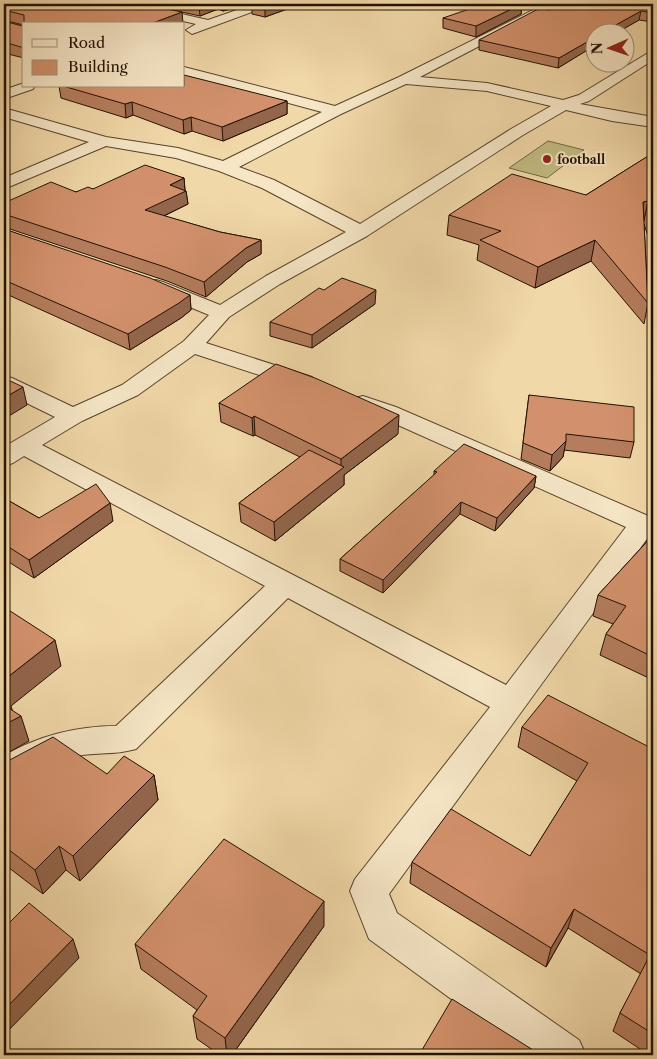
<svg xmlns="http://www.w3.org/2000/svg" width="657" height="1059" viewBox="0 0 657 1059" font-family="'Libre Caslon Text',serif">
  <style>
    .green { fill: #c2bc82; stroke: #736642 }
    .lines { fill: none; stroke-linecap: round; stroke-linejoin: round }
    .minor-casing { stroke: #57432c; stroke-width: 2 }
    .minor { fill: #f6e6c6; fill-rule: evenodd }
    .wall { fill: #b57d5d; stroke: #241103; fill-rule: evenodd }
    .shaded-wall { fill: #93664c; stroke: #241103 }
    .building { fill: #d2916c; stroke: #241103 }
    .poi-dot { fill: #8f2418; stroke: #f6e6c6; stroke-width: 2 }
    .labels { text-anchor: middle; dominant-baseline: central; stroke-width: 4; stroke-linejoin: round; paint-order: stroke }
    .far-poi-label { font-size: 12px; font-weight: bold; fill: #241103; stroke: #f6e6c6; text-anchor: start }
  </style>
  <rect width="100%" height="100%" fill="#f1d8a8"/>
  <filter id="stains"><feTurbulence type="fractalNoise" baseFrequency=".004" numOctaves="4"/><feColorMatrix values="0 0 0 0 .2 0 0 0 0 .09 0 0 0 0 .02 0 0 0 .5 -.17"/></filter>
  <radialGradient id="worn" r=".72"><stop offset=".6" stop-color="#630" stop-opacity="0"/><stop offset="1" stop-color="#630" stop-opacity=".3"/></radialGradient>
  <path class="green" d="M 548,141 L 584,150 L 547,178 L 509,168 Z"/>
  <g class="lines">
    <g class="minor-casing">
      <path id="minor" d="M 116,4 L 137,4 L 208,20 L 254,4 L 270,4 L 268,6 L 192,34 L 186,30 L 196,24 L 118,6 Z
        M 545,4 L 560,4 L 420,77 L 487,83 L 563,100 L 579,95 L 653,50 L 653,60 L 589,101 L 580,104 L 653,117 L 653,127 L 612,121 L 566,110 L 523,135 L 367,236 L 280,284 L 229,317 L 206,343 L 312,377 L 316,382 L 312,387 L 304,389 L 296,387 L 195,354 L 138,395 L 82,421 L 42,445 L 506,685 L 626,527 L 380,417 L 355,408 L 351,403 L 355,398 L 363,396 L 396,407 L 653,518 L 653,537 L 649,536 L 389,894 L 397,913 L 579,1040 L 586,1055 L 528,1055 L 369,939 L 350,891 L 355,879 L 490,707 L 288,598 L 136,749 C 113,756 90,751 67,758 C 54,762 42,768 31,775 C 21,780 15,786 4,789 L 4,756 C 37,736 77,726 116,726 L 265,586 L 24,456 L 13,463 L 4,466 L 4,447 L 55,417 L 4,392 L 4,376 L 12,378 L 73,407 L 122,385 L 184,341 L 209,315 L 149,290 L 146,286 L 149,282 L 156,280 L 163,282 L 220,305 L 266,276 L 346,232 L 262,188 L 219,171 L 176,158 L 106,146 L 4,189 L 4,178 L 89,142 L 4,117 L 4,108 L 106,137 L 178,148 L 223,161 L 322,112 L 184,75 L 184,67 L 335,106 L 399,77 ZM 406,84 L 487,91 L 551,106 L 511,129 L 360,224 L 274,180 L 239,167 L 341,114 Z
        M 24,83 L 24,86 L 35,86 L 33,89 L 4,99 L 4,90 Z"/>
    </g>
    <use href="#minor" class="minor"/>
  </g>
  <path class="wall" d="M 4,4 L 183,23 L 24,24 L 24,58 L 4,53 ZM 4,20 L 23,25 L 22,26 L 4,21 Z
    M 144,4 L 248,4 L 223,11 L 218,9 L 200,16 Z
    M 252,4 L 301,4 L 265,17 L 252,14 Z
    M 522,4 L 521,14 L 476,37 L 443,28 L 443,18 Z
    M 653,4 L 653,22 L 639,20 L 618,32 L 594,32 L 594,46 L 558,68 L 479,50 L 479,40 L 549,10 Z
    M 59,86 L 184,86 L 287,101 L 287,114 L 223,141 L 192,131 L 184,134 L 133,115 L 126,118 L 61,98 Z
    M 653,153 L 653,252 L 644,224 L 648,303 L 644,324 L 591,261 L 535,288 L 477,260 L 479,245 L 447,235 L 449,215 L 586,195 Z
    M 184,178 L 185,190 L 186,191 L 188,204 L 164,216 L 220,232 L 261,240 L 261,254 L 247,262 L 206,297 L 167,281 L 4,227 L 4,203 L 93,189 Z
    M 4,229 L 190,295 L 191,310 L 181,318 L 130,350 L 4,293 Z
    M 375,304 L 312,348 L 270,336 L 270,322 Z
    M 529,395 L 634,442 L 630,458 L 564,450 L 563,457 L 550,471 L 521,459 Z
    M 219,403 L 398,434 L 344,475 L 344,485 L 275,541 L 241,522 L 239,503 L 300,457 L 255,435 L 253,436 L 221,422 Z
    M 434,471 L 536,476 L 534,488 L 495,531 L 460,514 L 383,593 L 340,571 L 340,559 L 434,475 Z
    M 4,498 L 39,518 L 113,521 L 34,578 L 4,559 Z
    M 653,535 L 653,680 L 600,655 L 606,634 L 613,624 L 593,616 L 598,595 Z
    M 522,727 L 653,749 L 653,1055 L 649,1055 L 613,1031 L 620,1013 L 641,974 L 568,928 L 546,967 L 410,883 L 412,862 L 530,856 L 577,781 L 518,747 Z
    M 4,763 L 107,774 L 154,775 L 158,800 L 80,881 L 66,870 L 43,894 L 4,864 Z
    M 324,926 L 232,1055 L 220,1055 L 197,1039 L 193,1016 L 197,1010 L 141,969 L 135,944 Z"/>
  <path class="shaded-wall" d="M 205,4 L 218,4 L 218,9 L 200,16 L 199,6 Z
    M 223,4 L 248,4 L 223,11 Z
    M 272,4 L 301,4 L 265,17 L 265,6 Z
    M 522,4 L 521,14 L 476,37 L 476,26 Z
    M 641,11 L 639,20 L 618,32 L 603,32 Z
    M 182,12 L 183,23 L 180,24 L 150,24 Z
    M 594,38 L 594,46 L 558,68 L 559,58 Z
    M 287,101 L 287,114 L 223,141 L 222,127 Z
    M 132,102 L 133,115 L 126,118 L 125,104 Z
    M 191,117 L 192,131 L 184,134 L 183,120 Z
    M 184,178 L 185,191 L 186,191 L 188,204 L 147,224 L 145,210 L 170,185 Z
    M 648,201 L 644,221 L 643,202 Z
    M 261,240 L 261,254 L 247,262 L 206,297 L 204,282 L 246,248 Z
    M 595,240 L 591,261 L 535,288 L 538,267 Z
    M 376,290 L 375,304 L 312,348 L 312,335 Z
    M 190,295 L 191,310 L 181,318 L 130,350 L 128,334 Z
    M 23,387 L 27,405 L 4,419 L 4,398 Z
    M 399,415 L 398,434 L 344,475 L 344,485 L 275,541 L 274,522 L 341,469 L 341,459 Z
    M 254,416 L 255,435 L 253,436 L 252,418 Z
    M 566,441 L 563,457 L 550,471 L 552,455 Z
    M 536,476 L 534,488 L 495,531 L 497,518 Z
    M 461,502 L 460,514 L 383,593 L 383,580 Z
    M 110,503 L 113,521 L 34,578 L 29,560 Z
    M 55,640 L 61,666 L 11,706 L 15,719 L 21,716 L 29,741 L 4,755 L 4,680 Z
    M 154,775 L 158,800 L 80,881 L 73,856 Z
    M 59,846 L 66,870 L 43,894 L 35,870 Z
    M 324,901 L 324,926 L 232,1055 L 227,1055 L 225,1038 Z
    M 574,909 L 568,928 L 546,967 L 551,948 Z
    M 73,939 L 79,958 L 4,1035 L 4,1010 Z"/>
  <path class="building" d="M 4,4 L 143,4 L 182,12 L 150,24 L 24,24 L 24,15 L 4,10 Z
    M 189,4 L 205,4 L 199,6 Z
    M 253,4 L 272,4 L 265,6 Z
    M 484,4 L 522,4 L 476,26 L 443,18 Z
    M 560,4 L 653,4 L 653,13 L 641,11 L 603,32 L 594,32 L 594,38 L 559,58 L 479,40 L 540,8 L 549,10 Z
    M 4,21 L 22,26 L 24,24 L 24,48 L 4,42 Z
    M 184,75 L 287,101 L 222,127 L 191,117 L 183,120 L 132,102 L 125,104 L 63,86 L 184,86 Z
    M 653,153 L 653,218 L 648,201 L 643,202 L 648,303 L 595,240 L 538,267 L 480,240 L 501,231 L 449,215 L 512,174 L 586,195 Z
    M 145,165 L 184,178 L 170,185 L 186,191 L 145,210 L 220,232 L 261,240 L 246,248 L 204,282 L 165,267 L 4,214 L 4,203 L 51,182 L 76,192 L 88,187 L 93,189 Z
    M 4,229 L 150,278 L 190,295 L 179,303 L 128,334 L 4,280 Z
    M 342,278 L 376,290 L 312,335 L 270,322 L 319,288 L 324,290 Z
    M 276,364 L 315,378 L 399,415 L 341,459 L 254,416 L 252,418 L 219,403 Z
    M 4,378 L 23,387 L 4,398 Z
    M 529,395 L 634,407 L 634,442 L 566,434 L 566,441 L 552,455 L 523,443 Z
    M 464,444 L 536,476 L 497,518 L 461,502 L 383,580 L 340,559 L 437,472 L 434,471 Z
    M 309,450 L 344,467 L 274,522 L 239,503 Z
    M 96,484 L 110,503 L 29,560 L 4,544 L 4,498 L 39,518 Z
    M 653,535 L 653,657 L 606,634 L 626,606 L 598,595 Z
    M 4,607 L 55,640 L 4,680 Z
    M 548,695 L 653,749 L 653,1034 L 620,1013 L 650,955 L 574,909 L 551,948 L 412,862 L 451,809 L 530,856 L 588,763 L 522,727 Z
    M 4,696 L 9,699 L 4,703 Z
    M 4,705 L 21,716 L 4,725 Z
    M 53,737 L 107,774 L 124,756 L 154,775 L 73,856 L 59,846 L 35,870 L 4,846 L 4,763 Z
    M 224,839 L 324,901 L 225,1038 L 193,1016 L 207,996 L 135,944 Z
    M 29,903 L 73,939 L 4,1010 L 4,928 Z
    M 452,999 L 541,1055 L 419,1055 Z
    M 208,1051 L 214,1055 L 205,1055 Z"/>
  <circle class="poi-dot" cx="547" cy="159" r="5"/>
  <g class="labels">
    <g class="far-poi-label">
      <text x="557" y="159">football</text>
    </g>
  </g>
  <rect width="657" height="1059" fill="none" stroke="#f1d8a8" stroke-width="20"/>
  <rect x="5" y="5" width="647" height="1049" fill="none" stroke="#241103" stroke-width="2.5"/>
  <rect x="10" y="10" width="637" height="1039" fill="none" stroke="#241103"/>
  <rect x="22" y="22" width="162" height="65" fill="#f6e6c6" stroke="#a29178"/>
  <rect x="32" y="39" width="25" height="8" fill="#f6e6c6" stroke="#a29178"/>
  <text x="68" y="48" font-size="15" fill="#241103">Road</text>
  <rect x="32" y="60" width="25" height="15" fill="#d2916c" stroke="#a29178"/>
  <text x="68" y="72" font-size="15" fill="#241103">Building</text>
  <g transform="translate(610 48) rotate(268)"><circle r="24" fill="#f6e6c6" stroke="#a29178"/>
  <path d="M0-4L9 19L0 12L-9 19Z" fill="#8f2418"/>
  <text y="-8" font-size="14" font-weight="bold" text-anchor="middle" fill="#241103">N</text>
  </g>
  <rect width="100%" height="100%" filter="url(#stains)"/>
  <rect width="100%" height="100%" fill="url(#worn)"/>
</svg>
